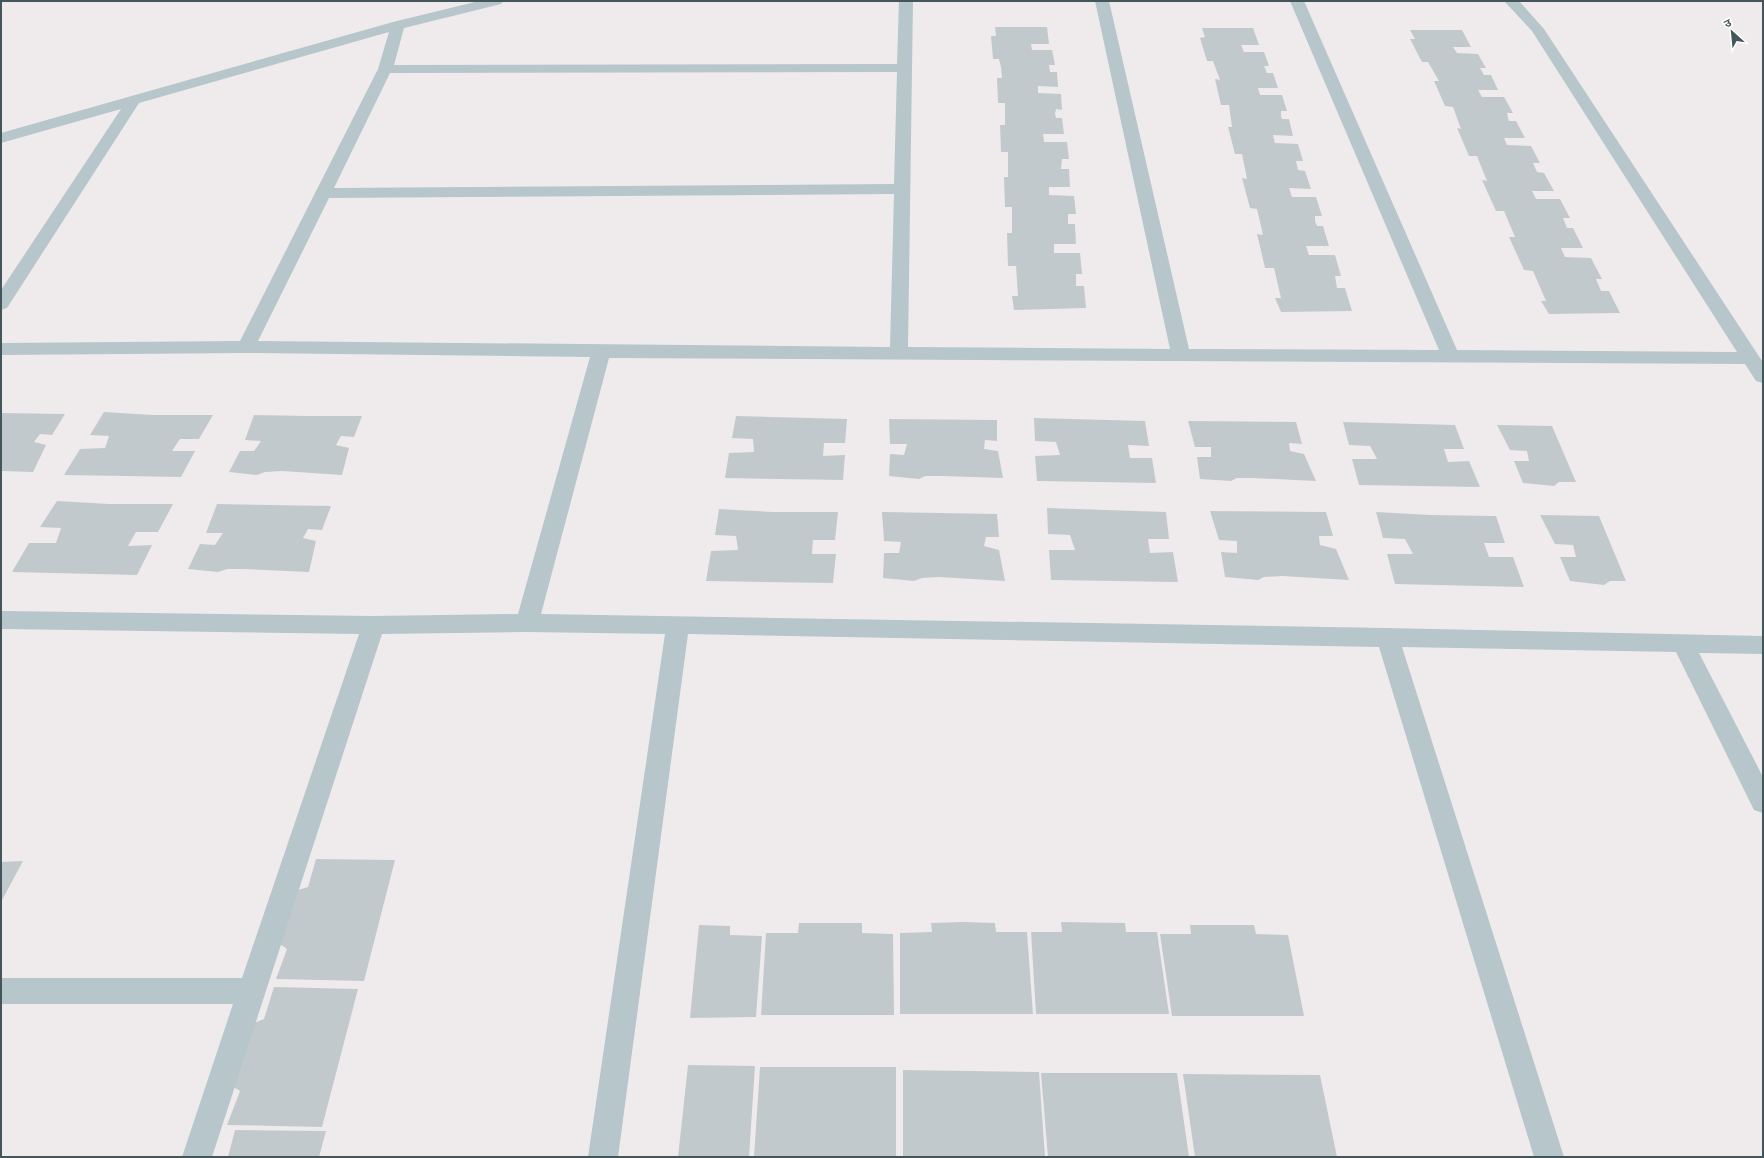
<svg xmlns="http://www.w3.org/2000/svg" width="1764" height="1158" viewBox="0 0 1764 1158" font-family="Quicksand,'Noto Sans Devanagari',sans-serif">
  <rect width="100%" height="100%" fill="#efebec"/>
  <!-- building -->
  <path fill="#c2c9cc" d="M995 27H1047L1049 44H1031L1032 50H1052L1055 65H1049L1050 72H1057L1058 87 1038 86V93L1061 94 1062 110 1056 109 1055 114 1056 118H1062L1064 134H1043L1044 142H1067L1069 159H1062L1061 169H1069L1070 187H1049V195L1074 196 1076 214H1068V224H1075L1076 244H1054V253H1080L1082 274H1076V286H1084L1086 308 1014 310 1012 296H1018L1016 266H1008L1007 233H1012V207H1005L1004 177H1008V152H1001L1000 125H1005V103H998L997 78H1002L1001 67 999 59H993L991 36H996Z
    M1202 28H1253L1259 45H1241L1244 52H1264L1269 66H1264L1267 73H1273L1278 88H1258L1260 95H1282L1287 111H1281V116L1282 119H1289L1293 136 1273 135 1275 143 1298 144 1303 161H1296L1298 170 1305 171 1311 189 1289 188 1292 197H1316L1322 216H1315V221L1317 226H1323L1329 246H1306L1309 255H1335L1341 276H1335L1337 288H1345L1352 311 1281 312 1275 298H1281L1274 268H1265L1257 234 1263 235 1257 209 1250 208 1242 178 1247 179 1242 154H1235L1228 127H1232L1229 105H1221L1215 79 1220 80 1213 61H1207L1200 38 1205 37Z
    M1410 30H1462L1471 47H1453L1457 53 1478 54 1486 68H1480L1484 75H1491L1498 90H1478L1482 97H1504L1513 113H1507L1508 118 1509 121H1516L1525 138H1504L1507 145 1531 146 1540 163H1533L1537 172 1544 173 1554 191H1532L1536 199H1560L1570 218H1563L1567 228H1573L1583 248H1561L1565 257 1591 258 1602 279H1596L1601 291H1609L1620 313 1549 314 1541 301H1546L1533 271 1524 270 1509 237H1515L1504 211H1496L1482 180 1487 181 1477 156H1469L1457 128 1461 129 1453 107 1445 106 1434 81H1439L1428 62H1422L1410 39H1415Z
    M104 412 153 415H213L199 439H180L172 451H195L181 477 64 475 80 449 105 448 109 436 90 435Z
    M1 413 65 414 52 435 40 434 34 442 46 445 33 472 1 471Z
    M254 415 309 416H362L354 437 341 436 336 445 349 448 342 475 282 471 265 472 257 475 229 472 240 451H254L261 441 245 440Z
    M736 416 847 419 845 443H824L823 456 845 455 843 480 725 478 729 453 754 452 753 439 732 438Z
    M1034 418 1145 421 1149 446 1128 445 1130 458H1152L1156 483 1037 481 1035 456 1060 455 1056 442 1035 441Z
    M889 419 997 420V441L985 440 984 449 998 451 1003 478 942 476H925L919 479 889 476 890 454 904 455 907 444H890Z
    M1188 421 1296 422 1302 444 1289 443 1290 451 1304 454 1316 481 1253 478H1237L1231 481 1200 479 1197 457H1211V447H1195Z
    M1343 422 1455 425 1464 449H1444L1448 462 1469 461 1480 487 1359 485 1352 459H1377L1370 446 1349 445Z
    M1497 425 1552 426 1576 482H1559L1554 486 1523 483 1514 461H1529L1527 451 1510 450Z
    M57 501 109 504H173L158 532H136L128 546 152 545 137 575 12 572 29 543H56L61 528 40 527Z
    M217 504 331 506 322 530 308 529 303 538 316 541 309 572 244 569H227L218 572 188 569 200 544 215 545 223 533H206Z
    M1047 508 1166 512 1169 539H1148L1150 553 1173 552 1178 582 1051 580 1049 550H1075L1070 535 1048 534Z
    M719 509 773 512H838L835 540H813L812 554H836L833 583 706 581 711 551 738 550 736 536 715 535Z
    M1210 511 1326 512 1333 536H1319L1320 545 1336 549 1349 580 1282 576 1264 577 1258 580 1225 577 1221 552 1237 553V541L1219 540Z
    M882 512 997 514 999 537H986L984 546 999 550 1005 581 939 577 922 578 914 581 883 578 884 553H899L901 542 884 541Z
    M1376 512 1431 515 1496 516 1505 543H1484L1489 557H1513L1524 587 1395 584 1387 554H1413L1405 539 1383 538Z
    M1540 515 1599 516 1626 581H1610L1604 585 1570 581 1560 557H1576L1573 545 1555 544Z
    M316 859 395 860 364 981 276 979 287 949 280 944 298 890 308 887Z
    M23 861 1 902V862Z
    M963 922 995 923 996 932H1027L1033 1014H900V933L932 932 931 923Z
    M1061 922 1125 923 1126 932H1157L1169 1014H1036L1031 932H1062Z
    M799 923H862V933L893 934 894 1015H761L766 933H798Z
    M699 925 730 926V935L762 936 756 1017 690 1018Z
    M1190 925H1254L1256 934 1288 935 1304 1016H1172L1160 934H1191Z
    M274 987 358 989 322 1127 227 1125 240 1091 232 1086 254 1023 264 1019Z
    M688 1065 755 1066 749 1157H678Z
    M760 1067H896V1157H754Z
    M903 1070 1039 1072 1045 1157H903Z
    M1041 1073H1177L1189 1157H1048Z
    M1183 1074 1320 1075 1337 1157H1195Z
    M235 1130 326 1131 319 1157H228Z"/>
  <g fill="none" stroke-linecap="round" stroke-linejoin="round">
    <!-- minor -->
    <path fill="#b6c6ca" fill-rule="evenodd" d="M479 1H503L501 4 404 28 394 65 897 64 899 1H913L908 347 1170 349 1095 1H1109L1189 349 1439 350 1290 1H1304L1457 350 1737 352 1532 31 1504 1H1519L1544 29 1760 358 1763 362V383L1756 381 1745 364 609 358 541 614 1387 628 1763 636V654L1699 653 1763 777V813L1754 810 1676 652 1402 647 1564 1157H1534L1379 647 688 634 618 1157H588L665 634 527 632 382 634 212 1157H182L233 1004H1V978H242L359 634 1 629V611L373 616 518 614 590 357 246 353 1 355V343L240 341 378 69 389 32 139 103 7 308 1 310V290L121 109 1 143V133L393 22ZM897 72 894 184 334 188 390 73ZM894 194 890 347 258 341 329 198Z"/>
  </g>
  <!-- border -->
  <rect width="1764" height="1158" fill="none" stroke="#44565a" stroke-width="4"/>
  <!-- north arrow -->
  <g transform="translate(1732 32) rotate(333)" stroke="#ffffff" stroke-width="3" paint-order="stroke">
  <path d="M0-3L7 15L0 10L-7 15Z" fill="#44565a"/>
  <text y="-6" font-size="11" font-weight="bold" text-anchor="middle" fill="#44565a">उ</text>
  </g>
</svg>
